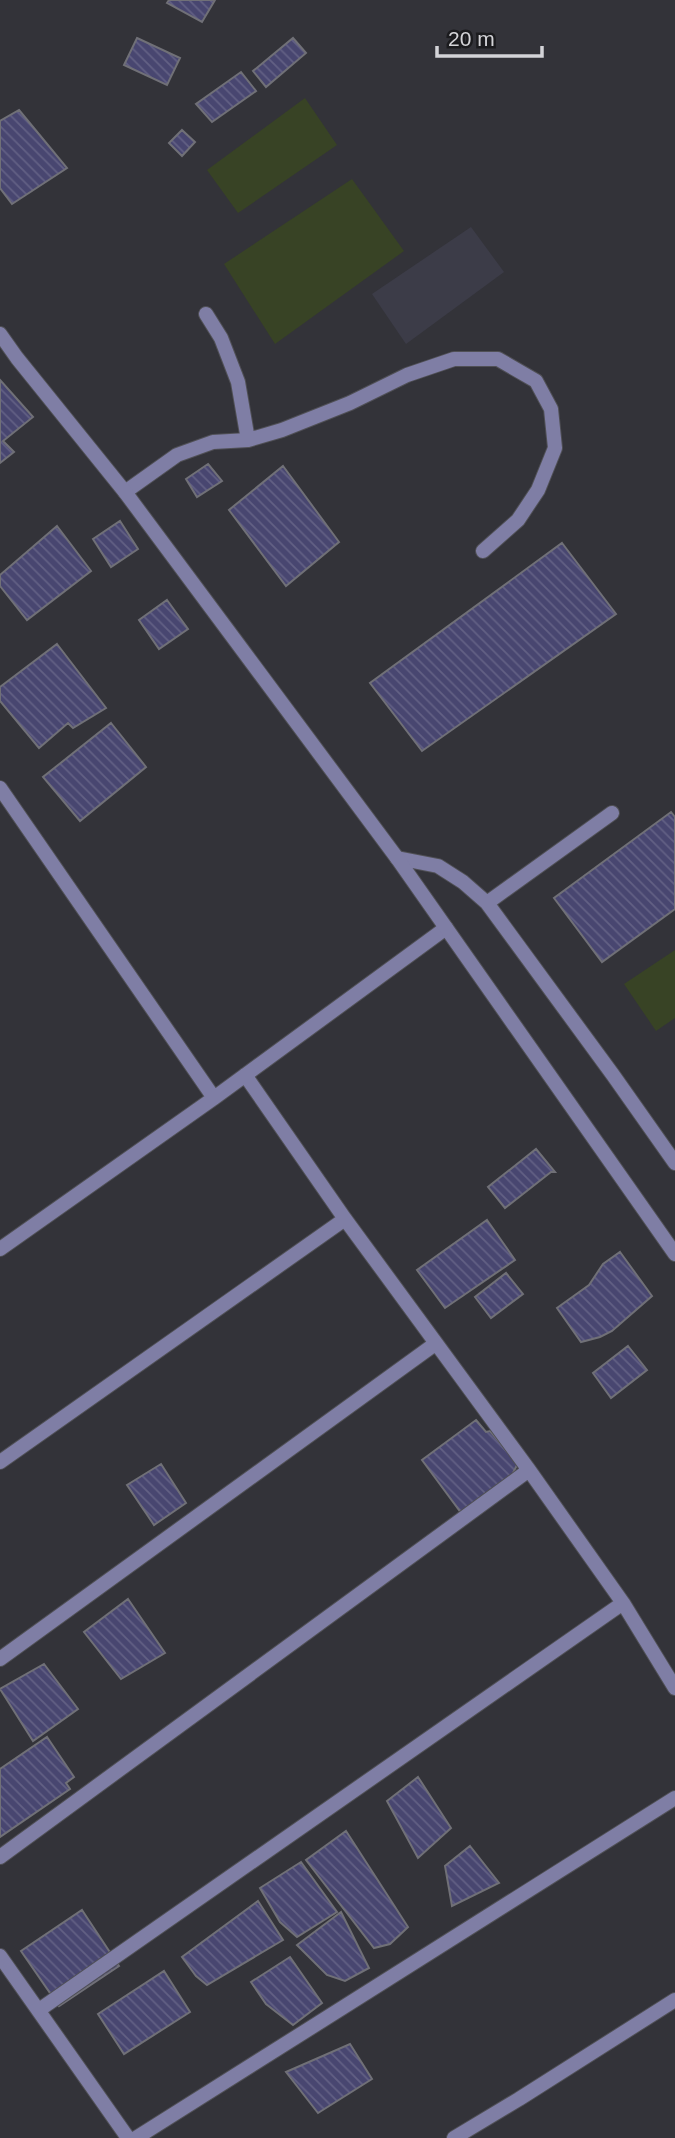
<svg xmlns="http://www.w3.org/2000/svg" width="675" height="2138" viewBox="0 0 675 2138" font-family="Helvetica,sans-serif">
  <defs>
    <pattern id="building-back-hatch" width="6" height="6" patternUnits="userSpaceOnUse" patternTransform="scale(1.75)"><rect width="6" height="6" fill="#484670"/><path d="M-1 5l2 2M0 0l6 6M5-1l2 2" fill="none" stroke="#626084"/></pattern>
  </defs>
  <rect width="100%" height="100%" fill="#333339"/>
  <!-- built -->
  <path fill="#3c3c48" d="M471 227 504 272 406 344 372 294Z"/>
  <!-- park -->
  <path fill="#384325" d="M305 98 337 145 238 213 207 170Z
    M352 179 404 251 275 344 224 264Z
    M675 950V1018L656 1031 624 984Z"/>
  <!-- building -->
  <path fill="url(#building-back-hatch)" stroke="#707077" stroke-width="2" d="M169 0H215L202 22 167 3Z
    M137 38 180 58 167 85 124 65Z
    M293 38 306 53 266 87 253 71Z
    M241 72 256 91 212 122 196 104Z
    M19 110 67 168 12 204 0 188V121Z
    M182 130 195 142 182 156 169 143Z
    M0 380 33 417 3 441 14 452 0 463Z
    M208 464 222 481 197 497 186 479Z
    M283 466 339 542 286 586 229 510Z
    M120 521 138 549 111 567 93 539Z
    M57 526 91 571 27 620 0 586V575Z
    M562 543 616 614 422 751 370 683Z
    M167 600 188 629 159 649 139 620Z
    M57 644 106 708 73 728 68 723 39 748 0 701V687Z
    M111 723 146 767 80 821 43 777Z
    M671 812 675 817V909L602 962 554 898Z
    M536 1149 555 1172H551L505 1208 488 1187Z
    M487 1220 515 1260 445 1308 417 1270Z
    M620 1252 652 1296 612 1331 600 1337 581 1342 557 1308 589 1285 603 1264Z
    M506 1273 523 1294 491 1318 475 1297Z
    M628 1346 647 1370 611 1398 593 1373Z
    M476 1420 486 1432 490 1431 518 1463 510 1479 462 1514 422 1460Z
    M161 1464 186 1503 154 1525 127 1485Z
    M128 1599 165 1653 121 1679 84 1632Z
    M44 1664 78 1709 33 1741 0 1689Z
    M47 1737 74 1777 66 1783 70 1789 0 1837V1769Z
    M418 1777 451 1828 418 1858 387 1801Z
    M346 1831 408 1927 390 1944 374 1948 306 1860Z
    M470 1846 499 1883 452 1906 445 1866Z
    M301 1862 337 1912 297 1937 280 1922 260 1888Z
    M258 1901 283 1940 207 1985 196 1976 182 1957Z
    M82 1910 119 1966 59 2006 21 1951Z
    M341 1912 369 1968 345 1981 327 1975 297 1945Z
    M290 1957 322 2003 293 2025 266 2004 251 1982Z
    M164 1971 190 2012 124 2054 98 2014Z
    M350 2044 372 2079 318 2113 286 2072Z"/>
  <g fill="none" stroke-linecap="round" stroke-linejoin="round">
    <defs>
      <path id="service" d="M206 314 221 338 238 382 248 440
        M125 492 177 455 213 442 248 440 282 430 350 403 407 375 454 359H498L536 381 551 409 555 448 538 490 518 520 483 551
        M397 858 438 866 463 882 487 903 613 1075 675 1163
        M487 903 612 813"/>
      <path id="minor" d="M0 788 214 1098
        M245 1075 345 1219 529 1470 623 1603 675 1688
        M0 1249 214 1098 446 928
        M0 1462 345 1219
        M0 1659 435 1344
        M0 1857 529 1470
        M0 1956 128 2138
        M39 2010 623 1603
        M136 2138 675 1798
        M454 2138 519 2099 675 2000"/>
      <path id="tertiary" d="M0 334 17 358 125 492 397 858 675 1254"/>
    </defs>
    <!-- service casing -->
    <use href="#service" stroke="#505056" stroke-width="16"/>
    <!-- minor casing -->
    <use href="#minor" stroke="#505056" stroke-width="16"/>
    <!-- tertiary casing -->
    <use href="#tertiary" stroke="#505056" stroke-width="16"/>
    <!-- service -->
    <use href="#service" stroke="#7f7ea5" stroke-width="14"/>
    <!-- minor -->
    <use href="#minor" stroke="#7f7ea5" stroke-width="14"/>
    <!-- tertiary -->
    <use href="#tertiary" stroke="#7f7ea5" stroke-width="14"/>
  </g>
  <!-- scale -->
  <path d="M437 46v10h105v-10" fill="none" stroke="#d4d4d8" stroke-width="3.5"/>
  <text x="448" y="46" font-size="21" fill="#d4d4d8" stroke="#1b1b1e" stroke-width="5" paint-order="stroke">20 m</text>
</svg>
